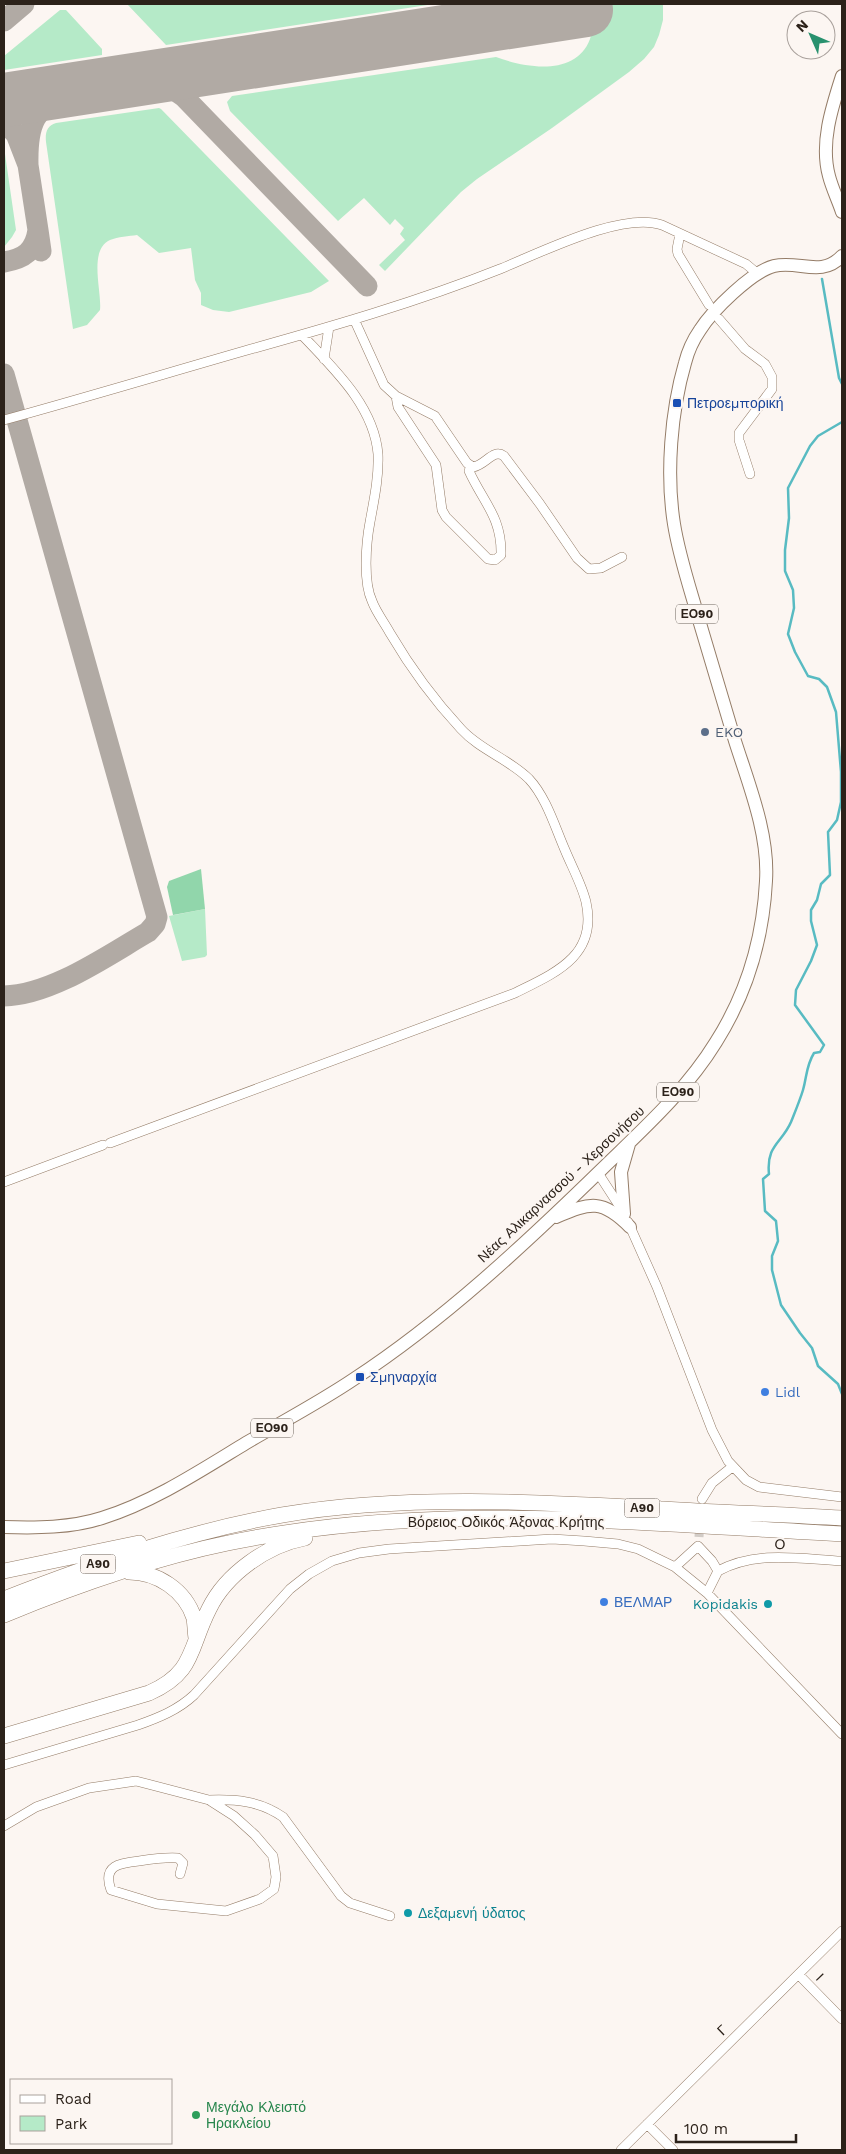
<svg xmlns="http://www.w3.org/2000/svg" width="846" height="2154" viewBox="0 0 846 2154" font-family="'Work Sans',sans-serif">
  <rect width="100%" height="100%" fill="#fcf6f2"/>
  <!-- green -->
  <path fill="#b5eac8" d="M127 4H434L166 45Z
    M590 4H663V20L659 35 654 47 644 59 629 72 552 128 477 179 461 192 385 271 379 265 405 240 400 234 404 228 395 219 390 225 364 198 338 221 230 111 227 102 232 96 496 57C525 68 576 77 590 39 594 28 591 15 590 4Z
    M60 10H66L102 49V55L4 70V56Z
    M159 108 161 109 329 281 311 292 229 312 213 310 201 305V293L195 280 191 248 159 253 137 235C129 236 118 237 110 240 88 250 102 291 100 310L87 325 73 329 46 142C45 132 47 126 56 123Z
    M4 147 16 230 12 237 4 247Z
    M205 909 207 955 205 957 182 961 169 916Z"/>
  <!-- forest -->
  <path fill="#91d6ab" d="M201 869 205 909 173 915 167 887 169 881Z"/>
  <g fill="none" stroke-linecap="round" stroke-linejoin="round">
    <!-- stream -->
    <path stroke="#58bbc2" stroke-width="2.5" d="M822 279 839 378 842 384
      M842 422 818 436 810 446 788 488 789 518 785 550V571L793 590 794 608 788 634 795 652 808 676 819 679 827 687 836 712 841 772V802L837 820 828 832 830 875 821 884 817 900 811 910V921L817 945 811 961 796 990 795 1005 824 1045 820 1052 814 1053C806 1066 807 1076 803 1090 800 1100 795 1112 791 1122 782 1143 766 1145 769 1174L763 1179 765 1211 776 1221 778 1241 772 1256V1270L781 1305 800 1333 812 1348 818 1366 838 1384 842 1394"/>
    <!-- taxiway -->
    <path stroke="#b1aaa4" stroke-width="21" d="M4 21 24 4
      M508 22 520 15 532 4
      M136 79 161 81 184 97 367 286
      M4 122 16 134 28 165C27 123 34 108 72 89
      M28 165 38 230
      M4 262C24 259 35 251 38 230L41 251
      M4 374 157 917 155 924 148 932C108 955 52 995 4 996"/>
    <!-- runway -->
    <path stroke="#b1aaa4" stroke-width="54" d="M4 100 586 10"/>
    <!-- street-tunnel -->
    <path stroke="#d2ccc7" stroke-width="9" stroke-dasharray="9 4.5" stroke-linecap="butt" d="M699 1537 700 1522"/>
    <defs>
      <path id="street" d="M680 234 677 249 678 254 709 305
        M354 319 384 385 396 396 435 416 467 463 473 467C486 465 493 448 504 456L540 504 577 558 589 569 601 568 622 557
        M719 319 745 349 765 364 772 377V389L739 433V440L750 474
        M324 359 329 327
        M396 396 398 407 436 465 442 510 446 517 488 559 495 560 501 555C502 517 483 502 469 471L471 466
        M4 420C84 398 164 374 244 351 330 327 417 302 500 269 540 253 622 211 662 225L746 264 758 274
        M110 1143 515 993C555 973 598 956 586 902 582 885 572 867 565 850 555 827 546 797 529 779 509 759 480 750 461 729 434 700 410 667 390 633 384 622 376 612 372 601 363 582 366 543 370 522 374 500 379 477 378 454 374 406 334 369 302 335
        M598 1173 622 1210
        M4 1182 103 1145
        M628 1222 657 1287 712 1430 728 1461 746 1480 759 1487 842 1497
        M702 1499 712 1483 732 1467
        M675 1567 698 1546 712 1561 718 1571
        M718 1571C757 1550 800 1559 842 1561
        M707 1593 718 1571
        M4 1765 138 1725C158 1718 178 1710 194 1695L290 1589 309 1574 332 1561 359 1553 389 1549 552 1539 584 1541 618 1544 638 1549 675 1567 707 1593 842 1734
        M209 1800C236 1799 260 1801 283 1817L341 1896 350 1903 390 1916
        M4 1826 36 1807 89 1788 136 1781 209 1800 234 1816 255 1835 273 1856 276 1877 274 1889 260 1899 226 1911 157 1904 111 1890C102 1865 120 1863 139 1861 152 1859 165 1857 178 1858L183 1863 180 1874
        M799 1975 842 2019
        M647 2124 673 2150
        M621 2150 842 1931"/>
      <path id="primary" d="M842 76C832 107 820 143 829 176 832 188 838 200 842 212
        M624 1214 621 1172 629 1144
        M556 1217C591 1202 602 1199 630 1227
        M4 1527C36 1528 71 1528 102 1518 153 1502 200 1471 246 1443 282 1422 320 1402 354 1379 444 1320 525 1244 602 1169 642 1130 686 1091 716 1042 747 993 763 939 766 881 769 834 749 785 735 741 723 700 711 660 699 620 690 588 679 556 674 524 666 474 671 411 685 363 688 351 693 340 700 330 712 311 751 272 774 266 799 260 821 278 842 256"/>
      <path id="highway" d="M4 1571 139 1543
        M129 1572C157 1572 185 1590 194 1618 195 1624 195 1631 196 1638
        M4 1599C94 1564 186 1532 282 1515 404 1494 540 1502 663 1509 722 1513 782 1514 842 1518
        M4 1615C77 1585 150 1559 228 1543 430 1501 638 1523 842 1534
        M4 1736 149 1693C195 1673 189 1648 209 1609 226 1574 267 1545 305 1538"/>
    </defs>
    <!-- street casing -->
    <use href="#street" stroke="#947c67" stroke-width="10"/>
    <!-- primary casing -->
    <use href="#primary" stroke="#947c67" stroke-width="14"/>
    <!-- highway casing -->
    <use href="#highway" stroke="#947c67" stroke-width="16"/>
    <!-- street -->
    <use href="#street" stroke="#fff" stroke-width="9"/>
    <!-- primary -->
    <use href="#primary" stroke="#fff" stroke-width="12"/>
    <!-- highway -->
    <use href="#highway" stroke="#fff" stroke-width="15"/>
  </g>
  <!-- markers -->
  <g fill="#1a4fb4" stroke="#fcf6f2" stroke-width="2">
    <rect x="672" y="398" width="10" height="10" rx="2.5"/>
    <rect x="355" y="1372" width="10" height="10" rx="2.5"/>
  </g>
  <circle fill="#5c6f8a" stroke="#fcf6f2" stroke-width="2" cx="705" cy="732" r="5"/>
  <g fill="#3f7fe0" stroke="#fcf6f2" stroke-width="2">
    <circle cx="765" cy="1392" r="5"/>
    <circle cx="604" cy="1602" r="5"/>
  </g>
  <g fill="#0f9aa8" stroke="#fcf6f2" stroke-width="2">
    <circle cx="768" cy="1604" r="5"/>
    <circle cx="408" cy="1913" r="5"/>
  </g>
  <circle fill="#2e9e5b" stroke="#fcf6f2" stroke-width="2" cx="196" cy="2115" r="5"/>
  <g text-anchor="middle" stroke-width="4" stroke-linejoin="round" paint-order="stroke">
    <!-- shield labels -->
    <g fill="#fcf6f2" stroke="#6a625b" stroke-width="1">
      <rect x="676" y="604.5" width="42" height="19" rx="4"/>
      <rect x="657" y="1082.5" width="42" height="19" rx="4"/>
      <rect x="251" y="1418.5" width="42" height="19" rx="4"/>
      <rect x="624.5" y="1498.5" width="35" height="19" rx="4"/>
      <rect x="80.5" y="1554.5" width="35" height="19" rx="4"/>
    </g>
    <g font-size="12" font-weight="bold" fill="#2c221a">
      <text x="697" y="618">ΕΟ90</text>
      <text x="678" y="1096">ΕΟ90</text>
      <text x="272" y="1432">ΕΟ90</text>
      <text x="642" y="1512">Α90</text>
      <text x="98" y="1568">Α90</text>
    </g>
    <!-- transit labels -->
    <g font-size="14" fill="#164399" stroke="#fcf6f2" text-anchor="start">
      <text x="687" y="408">Πετροεμπορική</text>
      <text x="370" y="1382">Σμηναρχία</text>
    </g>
    <!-- service labels -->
    <g font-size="14" fill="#4e5e75" stroke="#fcf6f2" text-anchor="start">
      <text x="715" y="737">EKO</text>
    </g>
    <!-- street labels -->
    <g font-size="14" fill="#2c221a" stroke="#fcf6f2">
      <text transform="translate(561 1184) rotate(-43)" y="5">Νέας Αλικαρνασσού - Χερσονήσου</text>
      <text x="506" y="1527">Βόρειος Οδικός Άξονας Κρήτης</text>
      <text transform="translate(780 1544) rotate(3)" y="5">Ο</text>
      <text transform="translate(820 1977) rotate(46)" y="5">Ι</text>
      <text transform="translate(722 2030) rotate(-44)" y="5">Γ</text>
    </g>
    <!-- shop labels -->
    <g font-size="14" fill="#366cbe" stroke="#fcf6f2" text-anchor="start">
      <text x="775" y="1397">Lidl</text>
      <text x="614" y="1607">ΒΕΛΜΑΡ</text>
    </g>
    <!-- culture labels -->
    <g font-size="14" fill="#0d838f" stroke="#fcf6f2" text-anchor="end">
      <text x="758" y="1609">Kopidakis</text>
      <text x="418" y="1918" text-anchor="start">Δεξαμενή ύδατος</text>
    </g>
    <!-- leisure labels -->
    <g font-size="14" fill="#27864d" stroke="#fcf6f2" text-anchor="start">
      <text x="206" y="2112">Μεγάλο Κλειστό<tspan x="206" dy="16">Ηρακλείου</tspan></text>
    </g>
  </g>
  <!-- border -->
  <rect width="846" height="2154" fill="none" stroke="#2c221a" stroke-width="10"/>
  <!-- legend -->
  <rect x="10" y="2079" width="162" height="65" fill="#fcf6f2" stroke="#a9a19c"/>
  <rect x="20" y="2095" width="25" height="8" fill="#ffffff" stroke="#a9a19c"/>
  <text x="55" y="2104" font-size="15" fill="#2c221a">Road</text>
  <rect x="20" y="2116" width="25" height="15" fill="#b5eac8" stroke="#a9a19c"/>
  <text x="55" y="2129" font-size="15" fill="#2c221a">Park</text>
  <!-- north arrow -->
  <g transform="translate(811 35) rotate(315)"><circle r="24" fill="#fcf6f2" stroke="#a9a19c"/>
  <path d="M0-4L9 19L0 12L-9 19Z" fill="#28916e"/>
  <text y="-8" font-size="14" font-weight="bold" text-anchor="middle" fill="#2c221a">N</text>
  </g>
  <!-- scale -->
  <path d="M676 2134v8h120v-8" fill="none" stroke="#2c221a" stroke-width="2.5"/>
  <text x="684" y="2134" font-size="15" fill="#2c221a" stroke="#fcf6f2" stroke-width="4" paint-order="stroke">100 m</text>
</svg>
